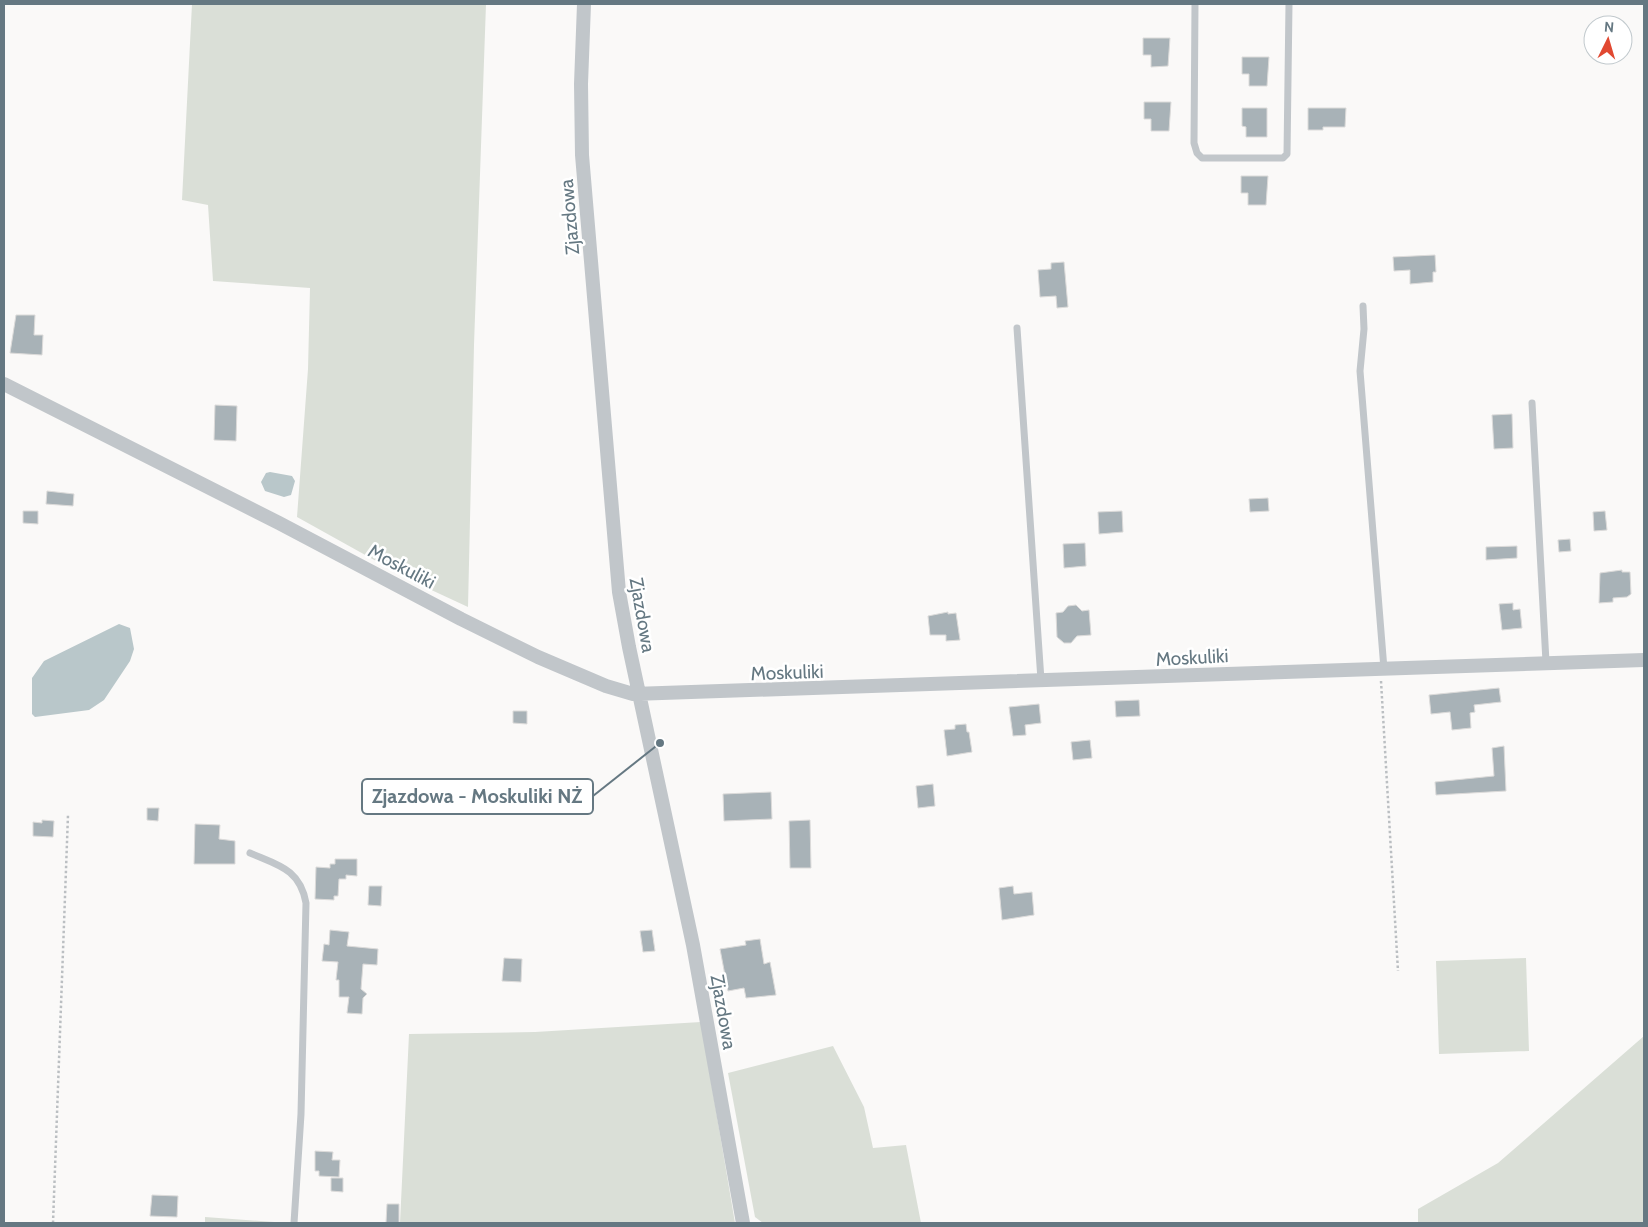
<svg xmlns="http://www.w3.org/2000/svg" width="1648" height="1227" viewBox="0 0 1648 1227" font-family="Cabin,sans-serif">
  <rect width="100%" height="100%" fill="#faf9f8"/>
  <!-- green -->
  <path fill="#dadfd7" d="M192 4H486L474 345 468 607 412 581 297 517 308 369 310 288 213 281 208 205 182 200Z
    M1526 958 1529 1051 1439 1054 1436 961Z
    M701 1022 735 1223H400L409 1034 535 1032Z
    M1644 1036V1223H1418V1209L1498 1163Z
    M833 1046 864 1107 873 1148 906 1145 921 1223H763L755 1217 728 1073Z
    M205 1217 288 1223H205Z"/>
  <!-- water -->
  <path fill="#b9c7ca" d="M270 472 292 476 295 481 291 495 284 497 265 491 261 482 266 473Z
    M119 624 130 628 134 649 130 661 104 700 89 710 35 717 32 714V678L44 661Z"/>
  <!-- building -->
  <path fill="#a8b2b7" stroke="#dcdbda" d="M1143 38H1170L1168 66 1151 67V55H1143Z
    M1242 57H1269L1267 86H1249V74H1242Z
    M1144 102H1171L1169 131H1151V119H1144Z
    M1242 108H1267V137H1246V127L1242 126Z
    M1308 108H1346L1345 127H1323V130H1308Z
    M1241 176H1268L1266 205H1248V193H1241Z
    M1435 255 1436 272H1433V282L1410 284V270L1394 271 1393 257Z
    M1064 262 1068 307 1057 308 1056 296 1040 297 1038 270 1051 269V263Z
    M16 315H35L34 335H43L42 355 10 353Z
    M215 405 237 406 236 441 214 440Z
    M1512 414 1513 448 1494 449 1492 415Z
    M47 491 74 494 73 506 46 504Z
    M1268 498 1269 511 1250 512 1249 499Z
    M23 511H38V524L23 523Z
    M1122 511 1123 532 1099 534 1098 512Z
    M1605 511 1607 530 1594 531 1593 512Z
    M1570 539 1571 551 1559 552 1558 540Z
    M1085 543 1086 566 1064 568 1063 544Z
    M1517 546V558L1486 560V547Z
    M1622 570V572H1630L1631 594 1627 597 1613 598V602L1599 603 1600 573Z
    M1513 603V610L1520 609 1522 628 1502 630 1499 604Z
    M1076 605 1082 611 1089 610 1091 635 1077 636 1071 643H1064L1057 637 1056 613 1063 612 1068 606Z
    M948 612V614L956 613 960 640 946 641V635H930L928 616Z
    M1499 688 1501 702 1474 705 1475 712 1470 713 1471 728 1452 730 1450 712 1431 714 1429 695Z
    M1139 700 1140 716 1116 717 1115 701Z
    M1039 704 1041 723 1025 725 1026 735 1013 736 1009 707Z
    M513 711H527V724L513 723Z
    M966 724 967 732H969L972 752 947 756 944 730 955 729V725Z
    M1090 740 1092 758 1073 760 1071 742Z
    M1504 746 1506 791 1436 795 1435 782 1494 776 1492 748Z
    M933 784 935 806 918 808 916 786Z
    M771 792 772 819 724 821 723 794Z
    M147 808H159L158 821 147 820Z
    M42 820 54 821 53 837 33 836V822L42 823Z
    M810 820 811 868H790L789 821Z
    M195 824 220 825 219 839 235 841V864H194Z
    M335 859H357V876L346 875V879H339L338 896H334V900L315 899 316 867 330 868V864H335Z
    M369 886H382L381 906 368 905Z
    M1013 886 1014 894 1032 892 1034 915 1002 920 999 888Z
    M330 930 349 932 347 946 378 949 377 965 363 964 361 989 367 994 363 998 362 1014 347 1013 349 997H339V980H336L338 962 322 961 324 944 329 945Z
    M652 930 655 951 643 952 640 931Z
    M760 939 764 964 770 962 776 995 746 998 744 988 728 991 720 949 746 945 745 941Z
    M504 958 522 959 521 982 502 981Z
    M315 1151 333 1152 332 1160H340L339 1177 319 1176V1171H315Z
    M331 1178H343V1192L331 1191Z
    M152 1195 178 1196 177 1217 150 1216Z
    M387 1204H399V1223H386Z"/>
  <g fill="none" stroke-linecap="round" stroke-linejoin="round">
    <!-- path -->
    <path stroke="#bbbfc2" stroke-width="2.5" stroke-dasharray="2.5 2.5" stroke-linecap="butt" d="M1381 681 1398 971
      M53 1223 68 815"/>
    <!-- lane -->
    <path stroke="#c1c6ca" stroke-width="7" d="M1195 4 1194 143 1197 153 1202 158H1283L1287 154 1289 4
      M1363 306 1364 329 1360 371 1384 669
      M1017 328 1041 680
      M1532 403 1546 662
      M250 853C278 865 300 869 306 903L301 1114 294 1223"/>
    <!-- street -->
    <path stroke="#c1c6ca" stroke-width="14" d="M584 4 581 84 582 155 619 592 629 647 693 945 743 1223
      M4 384 279 523 461 619 538 657 606 686 633 694 1644 660"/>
  </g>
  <g text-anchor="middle" stroke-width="5" stroke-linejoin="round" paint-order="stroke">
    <!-- street labels -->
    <g font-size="19" fill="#657882" stroke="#fff">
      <text transform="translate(569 217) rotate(-95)" y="7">Zjazdowa</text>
      <text transform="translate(402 566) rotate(28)" y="7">Moskuliki</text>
      <text transform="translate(643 615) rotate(80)" y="7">Zjazdowa</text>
      <text transform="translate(1192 657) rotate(-3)" y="7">Moskuliki</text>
      <text transform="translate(787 672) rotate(-2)" y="7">Moskuliki</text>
      <text transform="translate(724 1012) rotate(80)" y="7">Zjazdowa</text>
    </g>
  </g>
  <!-- callouts -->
  <path fill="none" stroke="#657882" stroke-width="2" d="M660 743L593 796"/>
  <circle fill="#657882" stroke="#fff" stroke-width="2" cx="660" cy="743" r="5"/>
  <rect fill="#fff" stroke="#657882" stroke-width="2" x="362" y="779" width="231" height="35" rx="5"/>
  <g font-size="20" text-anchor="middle" font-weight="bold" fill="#657882">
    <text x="477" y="803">Zjazdowa - Moskuliki NŻ</text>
  </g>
  <!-- border -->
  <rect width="1648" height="1227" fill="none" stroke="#657882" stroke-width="10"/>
  <!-- north arrow -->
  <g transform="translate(1608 40) rotate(5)"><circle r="24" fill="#ffffff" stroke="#c1c9cd"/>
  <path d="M0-4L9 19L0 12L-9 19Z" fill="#e14831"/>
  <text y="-8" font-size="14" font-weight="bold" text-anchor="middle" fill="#657882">N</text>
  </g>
</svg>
